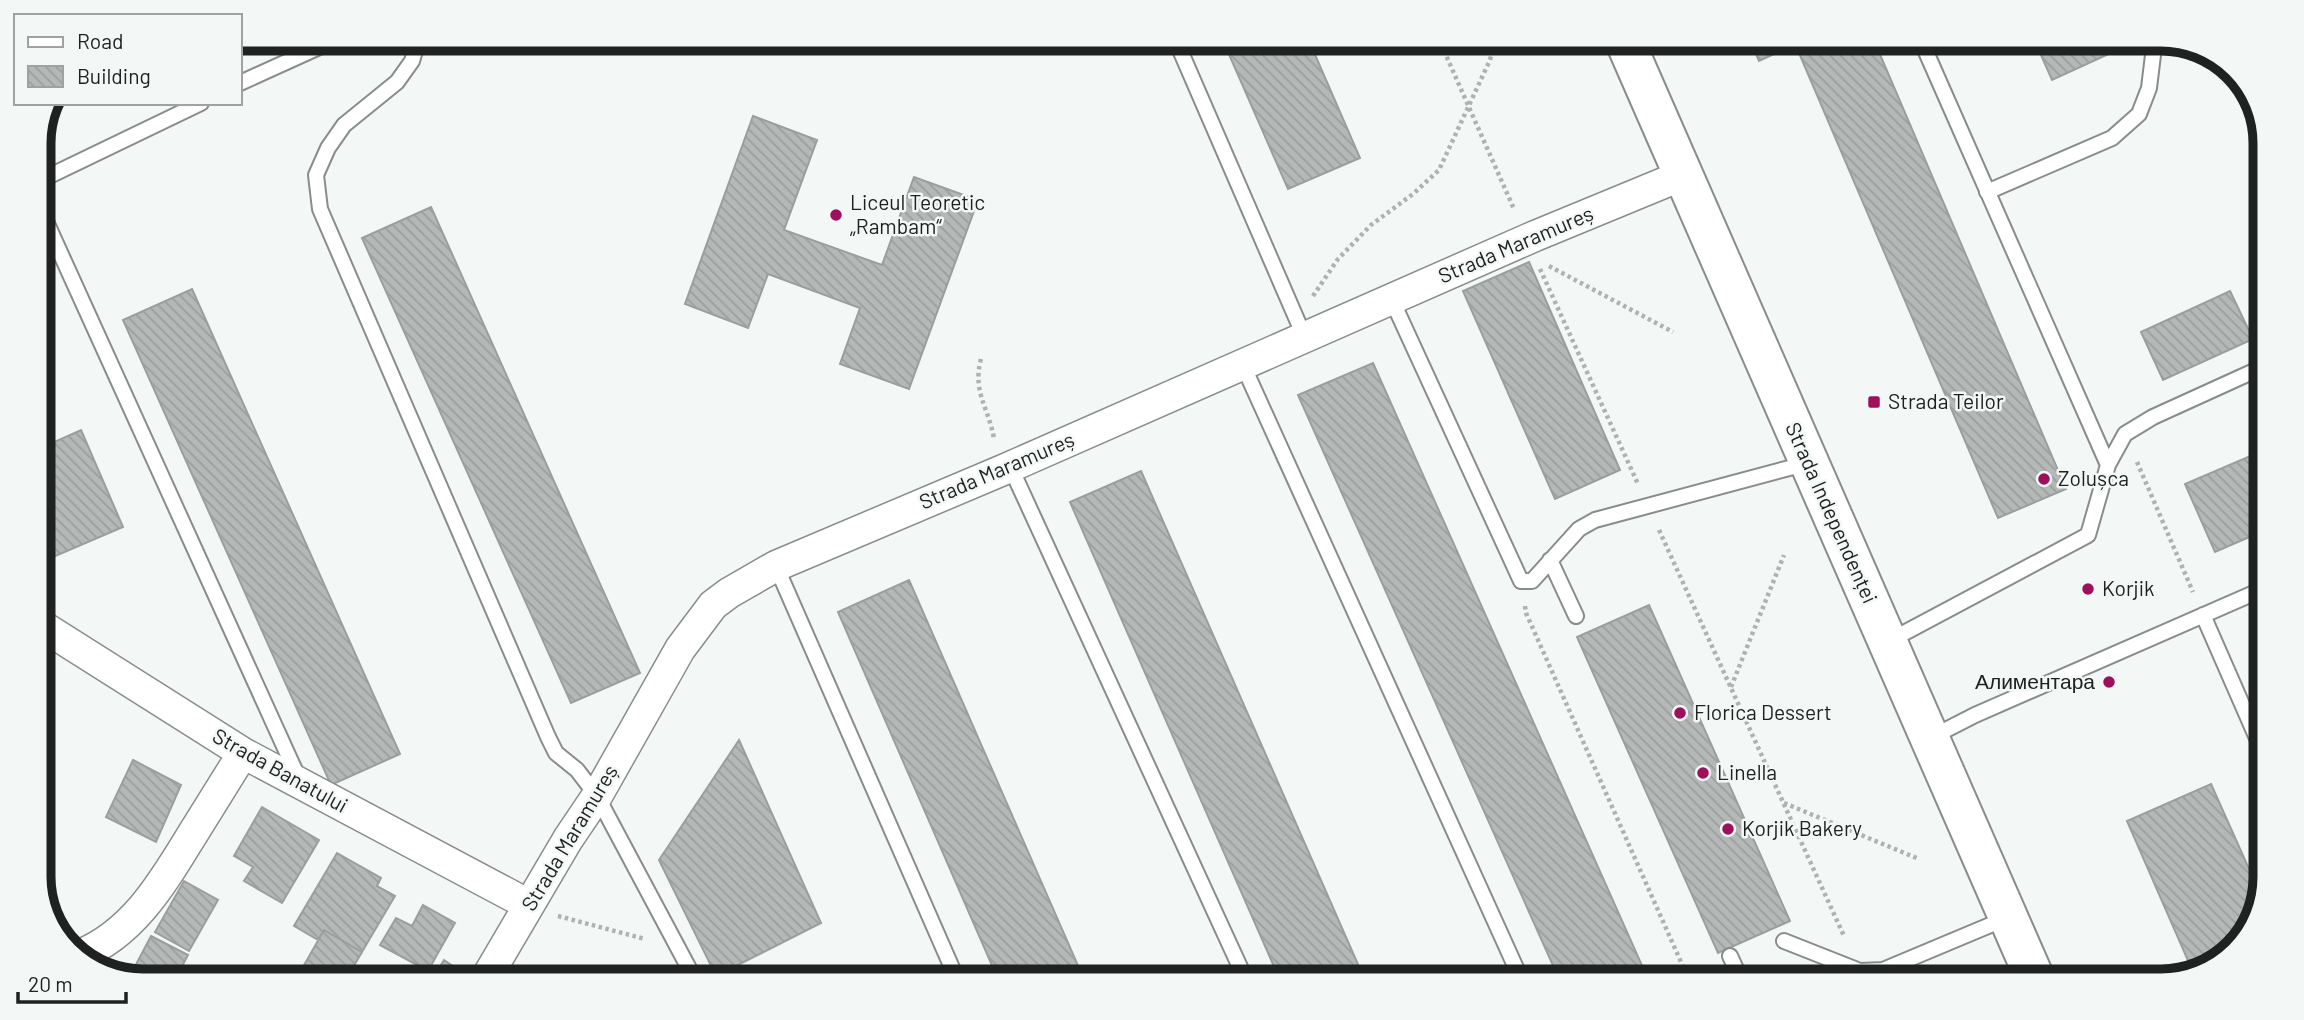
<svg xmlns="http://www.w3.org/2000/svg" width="2304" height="1020" viewBox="0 0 2304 1020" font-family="Barlow,sans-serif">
  <defs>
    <pattern id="building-back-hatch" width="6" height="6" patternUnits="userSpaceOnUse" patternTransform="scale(1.75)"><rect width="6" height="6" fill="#b4b9b8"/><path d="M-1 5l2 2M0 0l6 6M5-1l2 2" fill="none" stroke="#9a9f9e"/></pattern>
  </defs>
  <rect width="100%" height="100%" fill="#f3f8f6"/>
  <!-- building -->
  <path fill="url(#building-back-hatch)" stroke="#9a9f9d" stroke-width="2" d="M1224 43H1310L1360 158 1288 189Z
    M1752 45H1794L1759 61Z
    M1820 45H1876L2066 489 1998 518 1799 53Z
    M2037 46H2126L2052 80Z
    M753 116 817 140 784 230 882 265 914 177 978 200 909 389 840 364 860 308 768 274 748 328 685 304Z
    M431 207 640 673 571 703 362 238Z
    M1529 262 1620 470 1555 499 1463 291Z
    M192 289 400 754 331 785 123 320Z
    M2230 291 2253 339 2163 380 2141 332Z
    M1373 363 1648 979H1559L1298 395Z
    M81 430 123 527 39 563V449Z
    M2262 451 2261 532 2215 552 2185 484Z
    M1141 471 1364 978H1279L1070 502Z
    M909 580 1083 977H997L838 612Z
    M1649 605 1790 921 1718 953 1577 637Z
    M739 740 821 923 716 976 659 860Z
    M133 760 181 785 156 842 106 817Z
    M2211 784 2258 889 2257 918 2220 964 2193 972 2127 821Z
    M262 807 319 840 282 903 244 881 253 867 234 856Z
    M337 853 381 878 377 886 395 896 362 952 324 930 318 940 294 926Z
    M184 881 218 900 189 951 155 932Z
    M423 905 455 923 428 971 380 945 396 918 412 926Z
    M324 930 362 952 349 974H299Z
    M151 936 188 955 178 974H140L133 970Z
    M444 960 466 975H435Z"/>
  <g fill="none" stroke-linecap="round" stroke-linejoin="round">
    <defs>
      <path id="lane" d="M418 40 412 61 397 82 344 125 328 148 316 175 320 209 548 737 556 753 577 770 597 796 693 976
        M1177 43 1304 336
        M1923 45 2108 465
        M240 83 337 39
        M39 181 201 103
        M1987 192 2112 138 2139 114 2149 88 2153 55 2151 46
        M39 206 298 777
        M1391 298 1521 581H1532L1579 529 1595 520 1808 463
        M1242 363 1521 979
        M1010 466 1245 978
        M1550 560 1576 616
        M776 566 956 977
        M2203 615 2259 743
        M1889 641 2088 535 2108 465 2125 434 2153 417 2263 367
        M1932 737 1975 715 2261 590
        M1784 941 1860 971
        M1730 956 1741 980
        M1839 980 1860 971 1883 970 2007 918"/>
      <path id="street" d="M39 624 243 753 529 905
        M80 955C134 933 163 882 192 835 209 808 226 780 243 753
        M488 975 568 839 597 796 680 649 713 605 729 593 776 566 1003 470 1535 236 1683 175"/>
      <path id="secondary" d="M1626 44 2036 981"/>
    </defs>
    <!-- lane casing -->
    <use href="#lane" stroke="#888d8c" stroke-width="18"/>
    <!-- street casing -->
    <use href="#street" stroke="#888d8c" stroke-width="33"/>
    <!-- secondary casing -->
    <use href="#secondary" stroke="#888d8c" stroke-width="42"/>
    <!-- path -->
    <path stroke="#aeb2b1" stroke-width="4.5" stroke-dasharray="3.5 3.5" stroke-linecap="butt" d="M1441 44 1514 209
      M1549 266 1673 332
      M1540 269 1638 484
      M1313 296 1338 259 1371 225 1413 194 1439 170 1490 60 1494 44
      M981 359C972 392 989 408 994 439
      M2137 462 2193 592
      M1659 530 1844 936
      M1525 606 1526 613 1689 980
      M1731 687 1784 555
      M1784 803 1919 859
      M558 916 645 939"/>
    <!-- lane -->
    <use href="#lane" stroke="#fff" stroke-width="14"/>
    <!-- street -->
    <use href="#street" stroke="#fff" stroke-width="30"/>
    <!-- secondary -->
    <use href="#secondary" stroke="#fff" stroke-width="38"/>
  </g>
  <!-- markers -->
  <g fill="#9e105c" stroke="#f3f8f6" stroke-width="2.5">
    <circle cx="836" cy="215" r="7"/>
    <rect x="1867" y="395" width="14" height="14" rx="3.5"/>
    <circle cx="2044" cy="479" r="7"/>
    <circle cx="2088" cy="589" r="7"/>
    <circle cx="2109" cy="682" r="7"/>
    <circle cx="1680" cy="713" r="7"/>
    <circle cx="1703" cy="773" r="7"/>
    <circle cx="1728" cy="829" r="7"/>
  </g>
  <g text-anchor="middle" stroke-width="5" stroke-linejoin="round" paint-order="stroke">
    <!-- poi labels -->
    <g font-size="21" fill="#202222" stroke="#f3f8f6" text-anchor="start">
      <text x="850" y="210">Liceul Teoretic<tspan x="850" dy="24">„Rambam“</tspan></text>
      <text x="1888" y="409">Strada Teilor</text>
      <text x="2058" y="486">Zolușca</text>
      <text x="2102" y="596">Korjik</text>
      <text x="2095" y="689" text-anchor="end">Алиментара</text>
      <text x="1694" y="720">Florica Dessert</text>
      <text x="1717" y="780">Linella</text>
      <text x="1742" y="836">Korjik Bakery</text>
    </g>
    <!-- street labels -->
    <g font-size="21" fill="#202222" stroke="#f3f8f6">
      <text transform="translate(1516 245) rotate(-23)" y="7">Strada Maramureș</text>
      <text transform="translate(997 471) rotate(-23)" y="7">Strada Maramureș</text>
      <text transform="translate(1831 513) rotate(66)" y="7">Strada Independenței</text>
      <text transform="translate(280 771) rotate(29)" y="7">Strada Banatului</text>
      <text transform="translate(570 838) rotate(-59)" y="7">Strada Maramureș</text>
    </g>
  </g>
  <!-- crop -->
  <path d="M0 0H2304V1020H0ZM143 51H2161A92 92 0 0 1 2253 143V877A92 92 0 0 1 2161 969H143A92 92 0 0 1 51 877V143A92 92 0 0 1 143 51Z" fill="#f3f8f6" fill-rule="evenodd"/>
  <path fill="none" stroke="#202222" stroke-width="9" d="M143 51H2161A92 92 0 0 1 2253 143V877A92 92 0 0 1 2161 969H143A92 92 0 0 1 51 877V143A92 92 0 0 1 143 51Z"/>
  <!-- legend -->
  <rect x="14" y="14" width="228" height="91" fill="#f3f8f6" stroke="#9fa2a1" stroke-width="2"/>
  <rect x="28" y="37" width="35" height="10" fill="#ffffff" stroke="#9fa2a1" stroke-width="2"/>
  <text x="77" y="49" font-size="21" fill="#202222">Road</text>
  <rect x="28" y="66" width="35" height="21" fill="url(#building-back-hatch)" stroke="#9fa2a1" stroke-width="2"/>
  <text x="77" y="84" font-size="21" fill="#202222">Building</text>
  <!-- scale -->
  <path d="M18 992v10h108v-10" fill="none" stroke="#202222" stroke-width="3.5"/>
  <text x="28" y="992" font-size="21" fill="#202222" stroke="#f3f8f6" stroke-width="5" paint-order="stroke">20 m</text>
</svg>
